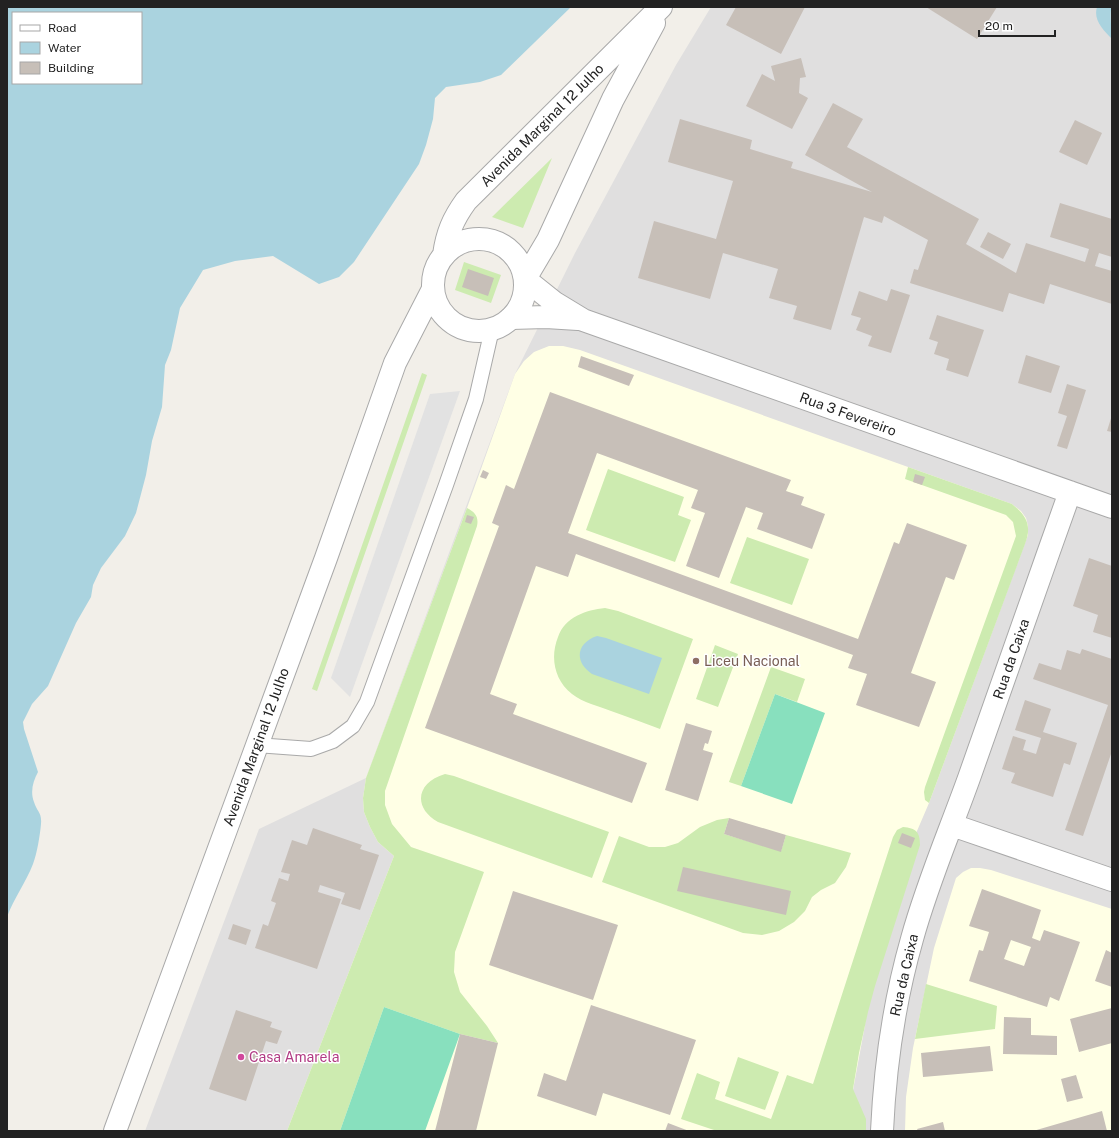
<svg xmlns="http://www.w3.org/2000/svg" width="1119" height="1138" viewBox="0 0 1119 1138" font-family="'Public Sans',sans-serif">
  <rect width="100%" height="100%" fill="#f2efe9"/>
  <!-- residential -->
  <path fill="#e0dfdf" d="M711 7H1112V1131H145L259 829 366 778 515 374 575 253 676 65Z"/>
  <!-- education -->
  <path fill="#ffffe5" d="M549 346H563L580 350 1012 504 1021 511 1026 518 1028 526V535L929 803 917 831 869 984 865 1025 853 1090 852 1131H287L394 856 378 842 370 827 364 812 363 798 366 778 467 508 515 374 524 361 534 352Z
    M971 868H980L991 870 1112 909V1131H905L906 1097 913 1048 934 948 956 878 963 872Z"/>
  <!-- grass -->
  <path fill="#cdebb0" d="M552 158 523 228 492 217Z
    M464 262 501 275 491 303 455 290Z
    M422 373 427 375 317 691 312 689Z
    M908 467 1012 504C1027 516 1032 526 1025 544L929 803 925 800 924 792 925 787 1016 536 1013 522 1006 515 905 479Z
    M608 469 684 497 678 515 691 520 675 562 586 530Z
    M467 508C475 512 479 517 477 526L385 791V805L392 824 411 847 484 872 455 952 454 972 460 992 487 1026 498 1043 460 1034 384 1007 340 1131H287L394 856 378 842 370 827 364 812 363 798 366 778Z
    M747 537 809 559 792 605 730 583Z
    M605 608 618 611 693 639 660 729C644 723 628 717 611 711 599 706 583 703 572 694 554 680 550 657 558 637 565 617 586 610 605 608Z
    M715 645 738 654 718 707 696 699Z
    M771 667 805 679 797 702 775 694 741 786 729 782Z
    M445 774 454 776 609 832 592 878 438 822C412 807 417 782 445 774Z
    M729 818 724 834 781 851 786 835 851 853 846 867 835 883 821 890 812 897 805 911 794 922 779 931 762 935 743 933 602 882 619 836 649 847H665L678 843 700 827 717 820Z
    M903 827C916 828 920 832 920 845L875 986 868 1012 859 1053 853 1089 866 1119V1131H717L681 1119 697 1073 720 1082 715 1099 771 1119 787 1075 813 1084 893 837 897 830Z
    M926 984 997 1006 995 1029 915 1039Z
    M738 1057 779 1072 765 1110 725 1096Z"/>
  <!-- pitch -->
  <path fill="#88e0be" d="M775 694 825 713 792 804 741 786Z
    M384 1007 460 1034 425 1131H340Z"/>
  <!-- parking -->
  <path fill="#e2e2e2" d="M460 391 350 697 331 678 430 394Z"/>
  <!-- water -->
  <path fill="#aad3df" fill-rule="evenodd" d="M7 7H571L501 75 480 82 446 87 435 98 433 119 426 145 419 164 354 262 339 277 319 284 273 256 235 261 203 270 180 308 171 350 165 365 162 407 152 441 146 475 136 513 125 536 101 568 93 585 91 597 76 623 48 686 32 704 23 722 24 729 38 772C33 781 30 792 34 802 37 812 42 812 41 824 40 835 37 854 33 864 26 882 14 898 7 917ZM13 13H141V83H13Z
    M1097 7H1112C1109 12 1112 31 1112 39 1103 30 1093 20 1097 7Z
    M597 636 606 638 662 658 649 694 592 674C574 662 576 643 597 636Z"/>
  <!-- building -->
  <path fill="#c7bfb8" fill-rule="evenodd" d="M736 7H805L781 54 726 25Z
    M926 7H997L977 39Z
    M801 58 806 77 800 78 799 93 808 98 792 129 746 106 762 74 775 81 771 66Z
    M833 103 863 119 847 147 979 219 966 244 1016 273 1026 243 1085 262 1089 249 1050 237 1060 203 1112 219V257L1099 253 1095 266 1112 271V304L1050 284 1044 304 1009 293 1003 312 910 283 914 269 918 270 928 240 884 216 882 223 864 217 831 330 793 319 797 306 769 298 778 269 723 253 710 299 638 278 654 221 716 239 733 181 668 162 680 119 752 140 750 149 793 162 791 168 872 192 805 155Z
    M1075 120 1102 133 1087 165 1059 152Z
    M988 232 1011 244 1003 259 980 247Z
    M468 269 494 278 488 296 462 287Z
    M891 289 910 295 891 353 868 346 872 336 856 330 861 318 851 315 859 291 887 301Z
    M937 315 984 330 968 377 946 370 949 359 934 354 938 342 929 339Z
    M1026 355 1060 366 1051 393 1018 383Z
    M581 356 634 375 629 386 578 367Z
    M1067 384 1086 390 1067 449 1057 446 1067 416 1058 413Z
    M550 392 791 480 786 491 804 497 801 505 825 514 812 549 757 529 763 513 746 507 719 578 686 566 705 513 691 508 698 490 597 453 568 533 858 639 894 542 899 544 907 523 967 545 954 580 946 577 911 673 936 682 919 727 856 705 867 674 848 668 853 655 576 554 568 577 536 566 490 694 517 704 513 714 647 763 632 803 425 728 499 526 492 523 506 485 514 489Z
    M1112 415V432L1107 431Z
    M483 470 489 473 486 479 480 477Z
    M915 474 925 477 922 485 913 482Z
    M467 515 474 517 471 524 465 522Z
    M1089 558 1112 566V638L1093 632 1098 615 1073 606Z
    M1082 649 1112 659V751L1083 836 1065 830 1108 705 1033 679 1039 663 1061 670 1067 650 1080 654Z
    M1025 700 1051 709 1043 732 1077 743 1070 765 1064 763 1053 797 1011 783 1015 773 1002 769 1013 736 1026 740 1023 750 1036 754 1041 738 1015 730Z
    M686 723 712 731 708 744 705 743 703 750 713 753 698 801 665 790Z
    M729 818 786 835 781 852 724 834Z
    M313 828 362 845 360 849 379 855 360 910 341 904 345 893 320 885 318 892 341 899 317 969 255 948 263 924 268 926 276 903 271 901 279 878 288 881 290 874 281 872 292 840 307 845Z
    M902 833 915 838 911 848 898 843Z
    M683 867 791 891 786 915 677 891Z
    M982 889 1041 910 1032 938 1040 941 1044 930 1080 942 1059 1001 1050 997 1047 1007 969 981 979 950 983 951 989 932 969 926ZM1011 940 1031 947 1024 966 1004 959Z
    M513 891 618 925 593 1000 489 965Z
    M233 924 251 930 246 945 228 939Z
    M1106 950 1112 953V987L1095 981Z
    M591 1005 696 1040 670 1115 603 1093 596 1116 537 1096 544 1073 566 1081Z
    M1112 1008V1043L1079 1052 1070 1019Z
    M236 1010 272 1022 270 1027 282 1031 277 1044 266 1041 246 1101 209 1089Z
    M1004 1017 1031 1018V1035L1057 1036V1055L1003 1054Z
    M460 1034 498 1043 476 1131H435Z
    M990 1046 993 1071 923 1077 921 1053Z
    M1076 1075 1083 1098 1067 1102 1061 1079Z
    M1102 1111 1107 1131H1033Z
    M943 1122 945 1131H918L917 1129Z
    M668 1123 689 1131H665Z"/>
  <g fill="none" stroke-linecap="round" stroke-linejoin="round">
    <defs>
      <path id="service" d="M256 745 311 749 333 741 353 726 367 702 446 485 476 399 492 329"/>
      <path id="minor" d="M525 279 555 303 583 320 1112 507
        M511 318 546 317 578 319
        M952 825 1112 880
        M882 1131C885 1066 894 1002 912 939 927 884 950 831 969 778 1003 682 1036 587 1070 492"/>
      <path id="tertiary" d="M433 285a46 46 0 1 1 92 0a46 46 0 1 1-92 0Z
        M444 255C447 233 453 219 466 201L661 7
        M525 279 548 240 613 99 654 23
        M115 1131 326 558 395 363 433 289"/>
    </defs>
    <!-- service casing -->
    <use href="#service" stroke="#a9a9a9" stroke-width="16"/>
    <!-- minor casing -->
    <use href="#minor" stroke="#a9a9a9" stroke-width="24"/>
    <!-- tertiary casing -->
    <use href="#tertiary" stroke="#a9a9a9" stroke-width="24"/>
    <!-- service -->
    <use href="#service" stroke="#fff" stroke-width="14"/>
    <!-- minor -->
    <use href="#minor" stroke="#fff" stroke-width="22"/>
    <!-- tertiary -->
    <use href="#tertiary" stroke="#fff" stroke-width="22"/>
  </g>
  <!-- markers -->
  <circle fill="#8d6e63" stroke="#fff" stroke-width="1.5" cx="696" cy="661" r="4"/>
  <circle fill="#d1479c" stroke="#fff" stroke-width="1.5" cx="241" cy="1057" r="4"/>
  <g text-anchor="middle" stroke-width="3" stroke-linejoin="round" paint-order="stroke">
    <!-- street labels -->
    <g font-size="14" fill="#222" stroke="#fff">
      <text transform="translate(542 125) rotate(-45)" y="5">Avenida Marginal 12 Julho</text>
      <text transform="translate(848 414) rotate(20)" y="5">Rua 3 Fevereiro</text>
      <text transform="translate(1011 659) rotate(-71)" y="5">Rua da Caixa</text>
      <text transform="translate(256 747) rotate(-70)" y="5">Avenida Marginal 12 Julho</text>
      <text transform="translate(904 975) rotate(-77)" y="5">Rua da Caixa</text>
    </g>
    <!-- education labels -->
    <g font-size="14" fill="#785e54" stroke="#fff" text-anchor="start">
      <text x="704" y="666">Liceu Nacional</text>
    </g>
    <!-- hotel labels -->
    <g font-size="14" fill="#b23c85" stroke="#fff" text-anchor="start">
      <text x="249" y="1062">Casa Amarela</text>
    </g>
  </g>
  <!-- border -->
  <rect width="1119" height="1138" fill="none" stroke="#222222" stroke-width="16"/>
  <!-- legend -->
  <rect x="12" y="12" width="130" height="72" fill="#ffffff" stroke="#a7a7a7"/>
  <rect x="20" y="25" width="20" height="6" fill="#ffffff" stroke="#a7a7a7"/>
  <text x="48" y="32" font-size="12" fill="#222222">Road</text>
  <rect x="20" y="42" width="20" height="12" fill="#aad3df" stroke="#a7a7a7"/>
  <text x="48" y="52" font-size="12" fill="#222222">Water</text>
  <rect x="20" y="62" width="20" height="12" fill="#c7bfb8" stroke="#a7a7a7"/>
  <text x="48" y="72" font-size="12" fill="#222222">Building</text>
  <!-- scale -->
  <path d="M979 30v6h76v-6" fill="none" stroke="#222222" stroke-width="2"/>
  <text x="985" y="30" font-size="12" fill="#222222" stroke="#ffffff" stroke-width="3" paint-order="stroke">20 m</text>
</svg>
